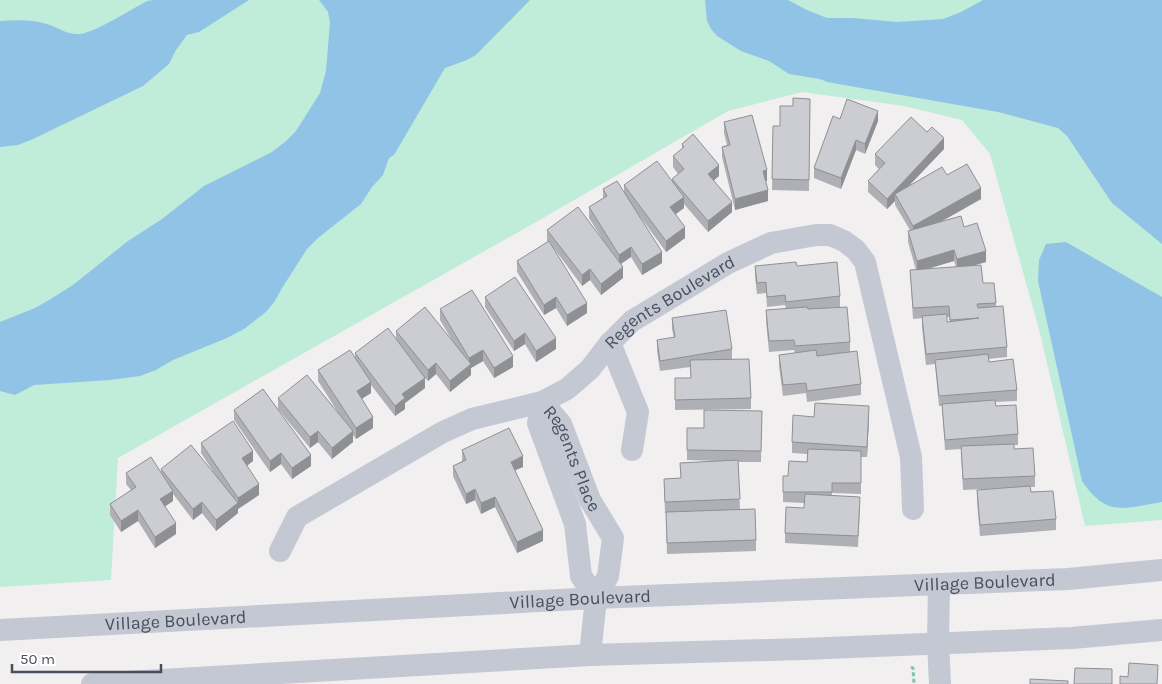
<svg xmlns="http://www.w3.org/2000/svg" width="1162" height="684" viewBox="0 0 1162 684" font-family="Karla,sans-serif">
  <rect width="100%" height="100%" fill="#f1efef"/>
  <!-- green -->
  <path fill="#c0ecda" d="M0 0H1162V520L1085 526 1040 333 990 154 962 120 904 106 802 92 728 111 536 222 118 458 111 580 0 587Z"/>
  <!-- water -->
  <path fill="#91c3e6" d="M153 0H249L199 32 187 35 176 50 169 64 143 86 33 139 18 145 0 147V21C17 20 34 19 50 25 60 29 69 35 80 34 96 32 132 9 147 1Z
    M319 0H530L476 55 467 60 445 68 394 155 389 158 383 175 372 187 361 204 318 238 307 249 282 288 275 301 266 312 244 329 227 338 173 360 156 370 140 376 110 380 34 385 15 395 0 391V322L35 308 49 300 73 285 128 241 162 219 204 186 272 152 286 141 296 131 320 93 326 71 330 22 328 12Z
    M705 0H788L807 10 827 18H853L897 22 943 19 961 12 983 0H1162V244L1112 203 1067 136 1058 128 998 112 827 82 820 79 789 74 769 61 741 51 717 36 711 29 707 21Z
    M1066 242 1162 297V502C1124 508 1107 518 1082 481L1038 281 1039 260 1046 244Z"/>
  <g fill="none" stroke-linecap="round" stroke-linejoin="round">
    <!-- path -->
    <path stroke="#7bc7b1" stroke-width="3" stroke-dasharray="4 2.5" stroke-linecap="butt" d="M911 667 913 668 914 684"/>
    <!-- minor -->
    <g stroke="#c3c8d3" stroke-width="22">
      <path d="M610 343 638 412 632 450"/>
      <path id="s1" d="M542 402 561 424 590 500 613 538 608 576 596 598 590 655"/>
      <path d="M542 402 538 423 575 524 581 576 596 598"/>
      <path id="s2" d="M280 551 297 517 443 432 472 419 542 402 567 389 590 369 610 343 632 321 728 263 771 243 816 235H830L844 241 856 250 865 262 911 457 913 509"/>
      <path d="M939 584 938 643 940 684"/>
      <path id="s3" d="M0 630 596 598 1068 579 1162 570"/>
      <path d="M92 684 590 655 803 649 1072 638 1162 630"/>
    </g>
  </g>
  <!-- wall -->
  <path fill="#afb0b5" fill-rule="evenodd" d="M810 99 809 191 772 190 773 126H780L793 106Z
    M840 119 878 121 865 154 856 150 841 189 814 178V168Z
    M724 122 767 181H766L768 201 735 210 722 157V147L727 145 724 133Z
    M682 144 719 176 714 180 732 212 708 232 684 204V208L676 214 685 238 666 252 639 215 662 263 642 275 631 257 621 264 623 278 601 295 590 280 582 286 553 247 587 313 567 326 556 308 544 315 517 272V261L548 242 547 241V230L603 240 589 218V207L603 198V189L624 192V185L672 181V179L678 174 673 167V156L682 149Z
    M944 149 909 186 947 175 981 199 941 222 964 227 986 262 971 266 996 303V307L1007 347V357L988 359 989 362 1017 390V401L995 402 996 406 1018 434V445H1014V449L1035 476V487H1030L1031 492 1056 519V530L980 536 977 501V490L1007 488 963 490 961 449 945 450 942 406H939L935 364 926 365 922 327V318L913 319 910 270H916L908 242V231L910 230 895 205V201L887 209 868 192V181L879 169 875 165V154ZM954 261 956 267 926 269ZM947 317H949L950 322H947Z
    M755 266H797L840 296V307L829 308 850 342V352L861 384V395L807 402 806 393 783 396 779 366V355L795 353 794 350 769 352 766 321V310L786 309 785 305 767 307 766 293 757 294 755 277Z
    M485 297 556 349 536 362 525 344 514 351 485 307Z
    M440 309 513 367 494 378 483 361 471 368V375L450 392 436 374 428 381 425 378V388L405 403V409L395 416 371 385V393L361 399 373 428 356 439 353 435V442L332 459 318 442 310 448 278 409V398L341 417 318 381V370L355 357V353L396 339V331L453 342 440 320Z
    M672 318 732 349V359L751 398V409L675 410V378H691L690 367 660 371 657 351V340L674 338 672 329Z
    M234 410 311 466 292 479 281 464 270 472 234 420Z
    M762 411 761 462H738L740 509 756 540V551L667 554 666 513H665L664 479 681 478 680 463 716 461 687 460V428H704Z
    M869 417 867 457H861V494L832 493V496L860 508 858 547 785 543V533L804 508V503L783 502V476H788L807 462V454L792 453V442Z
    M201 443 253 461 247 466 259 495 238 509V508V513L216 531 202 513 193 520 173 494V501L165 506 176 534 155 548 138 521 121 532 110 515V504L131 490 126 484V473H161V469L216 476 201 453Z
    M462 450 523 467 515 470 543 541 517 553 495 507 481 514 475 500 466 504 453 476V466L462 461Z"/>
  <!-- shaded-wall -->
  <path fill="#8f9094" d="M878 111V121L865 154V144Z
    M944 138V149L897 198 895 194V201L887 209V199Z
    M856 140V150L841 189V178Z
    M719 165V176L708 185V174Z
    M767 170V181L763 182V171Z
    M981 188V199L913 237V226Z
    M768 190V201L735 210V199Z
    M684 197V208L670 218V207Z
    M732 202V212L708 232V221Z
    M685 227V238L666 252V241Z
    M631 247V257L619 265V255Z
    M954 250V261L917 272V261Z
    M986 251V262L957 270V259Z
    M662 252V263L642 275V264Z
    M623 267V278L601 295V284Z
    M590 269V280L582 286V275Z
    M556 297V308L544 315V305Z
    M587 303V313L567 326V315Z
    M525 333V344L514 351V341Z
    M556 338V349L536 362V351Z
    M483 350V361L471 368V375L450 392V381L469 366V358Z
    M513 356V367L494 378V368Z
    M436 363V374L428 381V370Z
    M425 378V388L405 403V409L395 416V406L402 394Z
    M371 382V393L357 402V391Z
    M869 406V417L867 457V447Z
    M373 417V428L356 439V428Z
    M318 431V442L310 448V437Z
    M353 431V442L332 459V448Z
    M253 451V461L242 469V458Z
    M281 453V464L270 472V461Z
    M311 455V466L292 479V468Z
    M523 456V467L511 472V462Z
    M259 484V495L238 509V498Z
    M475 489V500L466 504V494Z
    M173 491V501L160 510V499Z
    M495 497V507L481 514V503Z
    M202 502V513L193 520V509Z
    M238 503V513L216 531V520Z
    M138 510V521L121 532V521Z
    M176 523V534L155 548V537Z
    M543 530V541L517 553V542Z"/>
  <!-- building -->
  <path fill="#cccdd3" stroke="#8f9094" d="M793 98 810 99 809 180 772 179 773 126H780V106H793Z
    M847 99 878 111 865 144 856 140 841 178 814 168 833 116 840 119Z
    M752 115 767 170 763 171 768 190 735 199 722 147 730 145 724 122Z
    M911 117 927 132 932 127 944 138 887 199 868 181 885 163 875 154Z
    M693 134 719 165 708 174 732 202 708 221 672 179 684 169 673 156 684 147 682 144Z
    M657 161 684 197 670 207 685 227 666 241 624 185Z
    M967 164 981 188 913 226 895 194 942 167 947 175Z
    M617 181 662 252 642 264 631 247 619 255 589 207 607 196 603 189Z
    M578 207 623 267 601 284 590 269 582 275 547 230Z
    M961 216 964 227 977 223 986 251 957 259 954 250 917 261 908 231Z
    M549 241 587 303 567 315 556 297 544 305 517 261Z
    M796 262 797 266 837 262 840 296 786 302 785 295 767 297 766 282 757 283 755 266Z
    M981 265 983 283H994L996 303 977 304 978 308 1003 306 1007 347 926 354 922 316 947 314V322L979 318 950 320 949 306 913 308 910 270Z
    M515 277 556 338 536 351 525 333 514 341 485 297Z
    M472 290 513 356 494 368 483 350 469 358 440 309Z
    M425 307 471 364 450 381 436 363 428 370 396 331Z
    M807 307 808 309 847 307 850 342 795 346 794 340 769 341 766 310Z
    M726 310 732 349 660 361 657 340 675 337 672 318Z
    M388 328 425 378 402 394 405 398 395 406 355 353Z
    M350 350 371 382 357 391 373 417 356 428 318 370Z
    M816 350 817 356 857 351 861 384 807 391 806 383 783 385 779 355Z
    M988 354 989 362 1013 359 1017 390 939 396 935 360Z
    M749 359 751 398 675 400V378H691L690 360Z
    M307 375 353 431 332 448 318 431 310 437 278 398Z
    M263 389 311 455 292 468 281 453 270 461 234 410Z
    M995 400 996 406 1016 405 1018 434 945 440 942 404Z
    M815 403 869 406 867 447 792 442 793 415 814 417Z
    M704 410 762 411 761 451 687 450V428H704Z
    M233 421 253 451 242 458 259 484 238 498 201 443Z
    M509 428 523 456 511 462 543 530 517 542 495 497 481 503 475 489 466 494 453 466 466 460 462 450Z
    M1014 444V449L1033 448 1035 476 963 479 961 446Z
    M191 445 238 503 216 520 202 502 193 509 161 469Z
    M808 449 861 451V483H832V492H783V476H788L789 461 807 462Z
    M151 457 173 491 160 499 176 523 155 537 138 510 121 521 110 504 136 487 126 473Z
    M738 460 740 499 665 502 664 479 681 478 680 463Z
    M1030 486 1031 492 1053 491 1056 519 980 525 977 490Z
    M805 494 860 497 858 536 785 533 786 507 804 508Z
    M755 509 756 540 667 543 666 512Z
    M1129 663 1158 665 1157 684H1120V676L1128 677Z
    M1075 668 1112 669V684H1074Z
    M1030 679 1068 681V684H1030Z"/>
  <g text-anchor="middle" stroke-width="4" stroke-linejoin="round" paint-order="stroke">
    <!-- street labels -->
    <g font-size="18" fill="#484e5b" stroke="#fff">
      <text dy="6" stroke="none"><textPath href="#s2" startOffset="475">Regents Boulevard</textPath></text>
      <text dy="6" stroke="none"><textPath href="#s1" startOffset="65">Regents Place</textPath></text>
      <text dy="6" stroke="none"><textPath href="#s3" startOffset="986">Village Boulevard</textPath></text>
      <text dy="6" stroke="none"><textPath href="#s3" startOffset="581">Village Boulevard</textPath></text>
      <text dy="6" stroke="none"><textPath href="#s3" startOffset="176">Village Boulevard</textPath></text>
    </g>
  </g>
  <!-- scale -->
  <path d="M12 664v8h149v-8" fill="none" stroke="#484e5b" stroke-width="2.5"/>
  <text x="20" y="664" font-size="15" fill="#484e5b" stroke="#ffffff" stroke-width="4" paint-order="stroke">50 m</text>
</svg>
